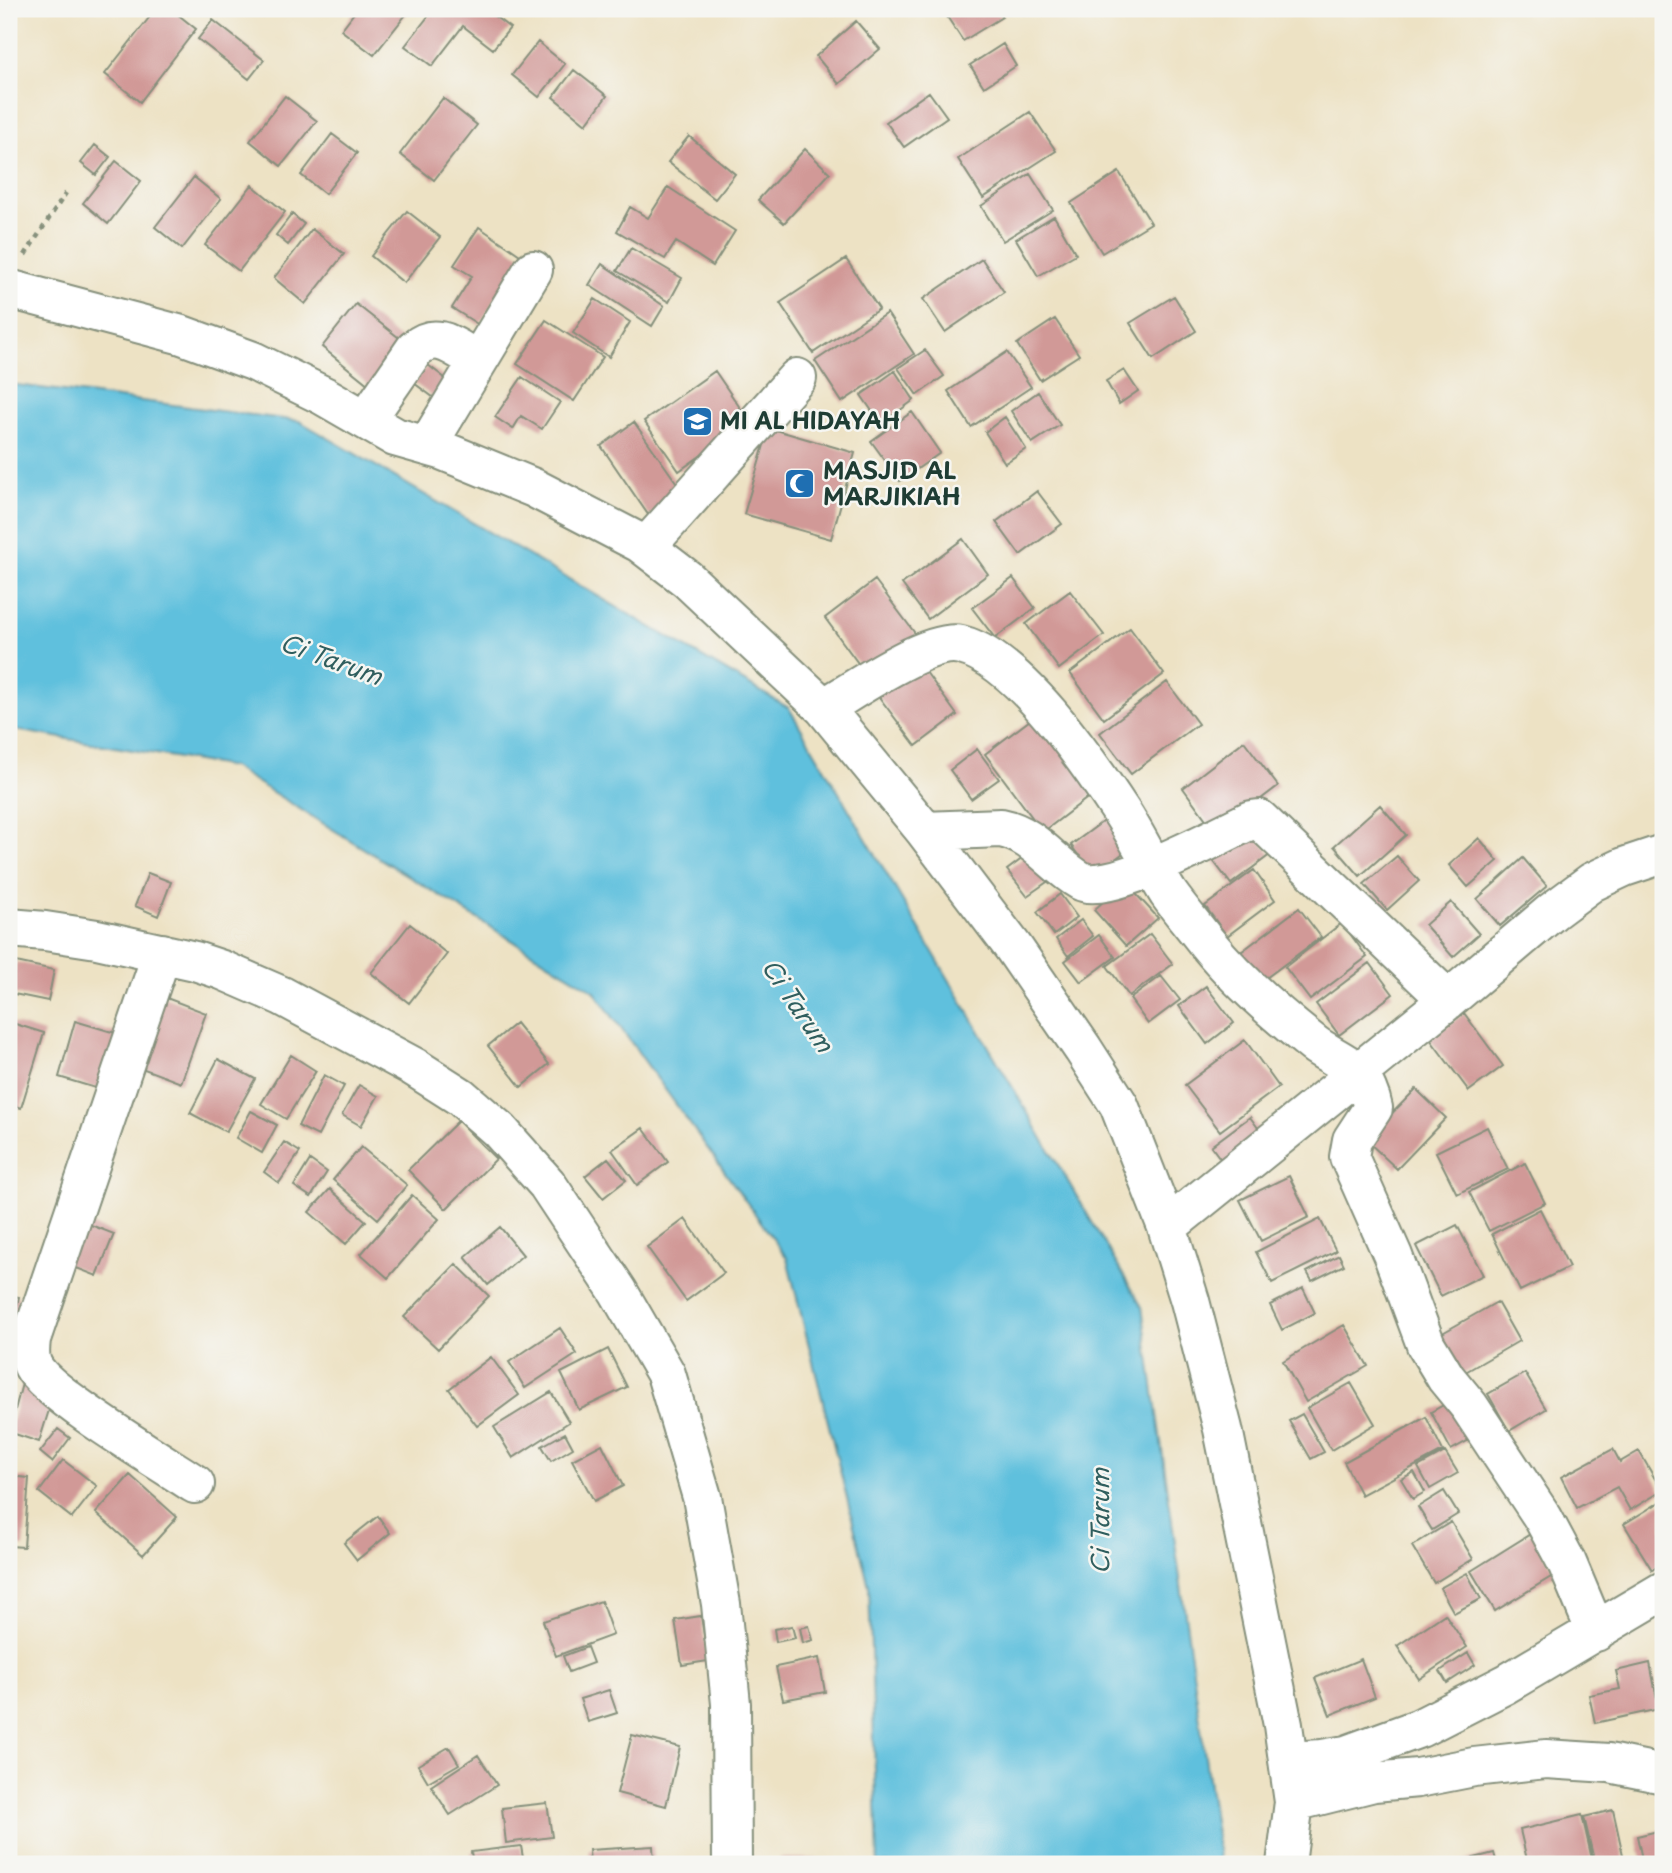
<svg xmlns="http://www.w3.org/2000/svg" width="1672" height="1873" viewBox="0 0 1672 1873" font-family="'Playpen Sans',sans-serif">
  <rect width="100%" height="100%" fill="#f6f6f2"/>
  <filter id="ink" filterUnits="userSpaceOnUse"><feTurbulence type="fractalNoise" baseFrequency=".0143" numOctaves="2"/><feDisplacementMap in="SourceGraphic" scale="14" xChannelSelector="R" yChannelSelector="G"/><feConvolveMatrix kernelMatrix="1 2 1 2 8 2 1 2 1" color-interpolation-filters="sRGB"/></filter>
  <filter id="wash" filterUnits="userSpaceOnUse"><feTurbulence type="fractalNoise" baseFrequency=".00686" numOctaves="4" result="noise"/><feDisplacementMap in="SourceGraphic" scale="28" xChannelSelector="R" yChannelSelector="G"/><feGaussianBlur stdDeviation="1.57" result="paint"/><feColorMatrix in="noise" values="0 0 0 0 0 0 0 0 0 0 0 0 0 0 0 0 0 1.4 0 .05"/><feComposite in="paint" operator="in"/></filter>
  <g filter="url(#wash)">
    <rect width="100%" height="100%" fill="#ede2c4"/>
    <!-- water -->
    <path fill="#5fc0dd" stroke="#3f7e88" stroke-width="2" d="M9 384 299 421 789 708 1142 1307 1220 1864H878L869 1586 787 1258 594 991 232 767 9 729Z"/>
    <g id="blocks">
      <!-- building -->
      <path fill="#d19997" d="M156 9H171L196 29 140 102 105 74Z
        M357 9H404L408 12 374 55 341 30Z
        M434 9H485L510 28 493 49 463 26 432 66 405 46Z
        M942 9H996L1002 17 963 41Z
        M213 20 264 60 249 79 198 39Z
        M856 21 880 49 839 84 816 56Z
        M538 42 565 64 539 97 512 75Z
        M1003 44 1016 66 984 87 970 65Z
        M574 70 607 96 586 124 553 97Z
        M929 92 947 117 904 147 886 122Z
        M285 96 317 121 281 166 250 141Z
        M443 98 477 125 434 180 400 154Z
        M1030 112 1056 151 983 198 958 159Z
        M332 134 357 153 325 194 301 175Z
        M689 136 735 174 715 199 668 162Z
        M95 145 110 157 96 175 81 163Z
        M805 149 830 173 784 223 758 200Z
        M116 161 141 181 108 224 83 203Z
        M1119 172 1151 223 1102 253 1071 203Z
        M1030 174 1053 210 1003 241 981 206Z
        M194 177 221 199 182 249 155 227Z
        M252 185 285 212 239 271 205 245Z
        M668 187 735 231 713 266 676 242 665 259 617 231 630 207 648 218Z
        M407 211 440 237 404 283 371 256Z
        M292 214 304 224 288 245 276 235Z
        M1054 216 1076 254 1038 276 1016 239Z
        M479 227 523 257 479 325 452 308 472 276 454 265Z
        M312 229 344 254 305 304 274 278Z
        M631 248 682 278 669 302 617 271Z
        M846 259 879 309 813 353 780 303Z
        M982 259 1004 292 945 332 923 299Z
        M602 264 664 306 652 326 589 285Z
        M1174 296 1196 331 1153 359 1130 323Z
        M595 299 630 322 609 357 573 333Z
        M356 304 408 345 374 389 322 347Z
        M887 313 914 354 842 402 815 361Z
        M1055 319 1079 355 1040 380 1017 344Z
        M546 320 603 357 574 401 517 364Z
        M925 350 944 376 917 395 898 368Z
        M1007 352 1031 387 971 427 948 391Z
        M428 365 454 385 441 403 414 383Z
        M1124 370 1138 391 1119 404 1106 381Z
        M715 371 749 421 679 471 644 421Z
        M895 371 914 400 881 424 861 395Z
        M522 377 560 402 542 429 521 416 513 429 495 417Z
        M1038 392 1060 425 1032 443 1011 411Z
        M912 412 940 453 900 481 871 441Z
        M1005 417 1026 449 1005 463 985 432Z
        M634 422 683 492 649 516 601 446Z
        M769 428 855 453 831 539 744 514Z
        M1037 491 1062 524 1020 555 996 522Z
        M963 539 988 574 928 619 902 584Z
        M1013 578 1035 608 995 638 972 608Z
        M875 580 917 636 866 674 825 618Z
        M1070 591 1104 635 1059 669 1026 624Z
        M1130 628 1164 674 1104 719 1070 673Z
        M918 661 957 715 916 746 876 693Z
        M1167 682 1198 724 1131 774 1100 733Z
        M1042 711 1099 789 1043 832 985 754Z
        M1244 741 1278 786 1216 833 1183 788Z
        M977 749 999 779 971 799 950 770Z
        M1380 805 1406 835 1360 876 1334 846Z
        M1109 817 1131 847 1093 876 1071 845Z
        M1248 824 1271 854 1231 884 1208 854Z
        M1479 838 1498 861 1468 887 1449 865Z
        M1027 855 1047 882 1027 896 1007 870Z
        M1397 856 1419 881 1387 910 1364 884Z
        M1523 858 1547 886 1500 926 1477 899Z
        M1254 870 1275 900 1227 936 1205 906Z
        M148 873 171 882 158 916 135 906Z
        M1125 882 1158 918 1126 946 1094 910Z
        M1060 894 1077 917 1054 935 1037 912Z
        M1451 902 1479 934 1453 957 1425 925Z
        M1299 908 1321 937 1262 981 1241 952Z
        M1081 920 1093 936 1068 956 1056 939Z
        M1342 923 1367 957 1310 1000 1285 967Z
        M410 924 447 954 409 1003 371 973Z
        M1150 934 1173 964 1129 996 1107 966Z
        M1099 935 1115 957 1081 982 1065 961Z
        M16 962 54 970 48 1001 9 993Z
        M1370 963 1393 994 1339 1035 1316 1004Z
        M1161 976 1180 1000 1148 1024 1130 999Z
        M1206 986 1234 1023 1207 1044 1179 1006Z
        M156 994 206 1013 181 1083 131 1064Z
        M1464 1013 1503 1066 1469 1091 1430 1039Z
        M75 1021 129 1037 112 1093 59 1077Z
        M9 1022 44 1033 21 1108 9 1104Z
        M516 1023 549 1064 521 1087 488 1046Z
        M1245 1040 1279 1087 1220 1131 1185 1085Z
        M291 1055 316 1071 286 1119 261 1104Z
        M218 1059 255 1079 226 1132 190 1113Z
        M324 1075 344 1086 318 1136 298 1126Z
        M359 1085 378 1096 361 1126 342 1115Z
        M1416 1089 1446 1118 1397 1169 1366 1140Z
        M251 1111 277 1125 262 1153 236 1138Z
        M1250 1117 1269 1143 1230 1172 1211 1146Z
        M458 1121 496 1159 446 1209 408 1170Z
        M1487 1127 1508 1169 1457 1194 1436 1152Z
        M643 1128 668 1162 637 1185 612 1150Z
        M284 1142 300 1152 279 1183 264 1172Z
        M361 1147 407 1185 378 1219 333 1180Z
        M608 1158 626 1180 603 1198 585 1176Z
        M310 1160 327 1172 311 1197 294 1186Z
        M1525 1163 1545 1203 1489 1231 1469 1192Z
        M1289 1176 1309 1217 1261 1241 1240 1200Z
        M330 1189 366 1221 346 1244 309 1212Z
        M412 1195 439 1219 388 1278 361 1254Z
        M1540 1209 1569 1267 1520 1291 1492 1234Z
        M685 1219 724 1273 686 1301 647 1247Z
        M1320 1219 1336 1251 1272 1283 1256 1252Z
        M78 1220 114 1234 97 1276 61 1262Z
        M1457 1225 1483 1275 1441 1296 1416 1246Z
        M500 1227 523 1255 488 1285 465 1257Z
        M1339 1255 1344 1265 1312 1281 1307 1272Z
        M456 1264 489 1296 438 1349 404 1317Z
        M1303 1288 1315 1313 1282 1330 1270 1305Z
        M9 1295 19 1297 10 1334H9Z
        M1497 1302 1519 1341 1462 1374 1439 1335Z
        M1344 1325 1368 1366 1306 1402 1283 1361Z
        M560 1328 577 1354 525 1388 509 1362Z
        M608 1349 627 1387 579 1410 561 1373Z
        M491 1357 519 1395 477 1426 449 1389Z
        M1525 1373 1546 1409 1509 1431 1488 1394Z
        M23 1380 55 1391 39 1442 9 1432Z
        M1351 1383 1375 1424 1331 1450 1307 1408Z
        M551 1392 569 1422 513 1458 494 1427Z
        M1449 1402 1469 1440 1451 1450 1431 1412Z
        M1302 1414 1324 1452 1311 1459 1289 1421Z
        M1426 1417 1443 1451 1361 1495 1344 1462Z
        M58 1429 70 1438 52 1462 40 1452Z
        M565 1433 573 1448 551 1461 542 1446Z
        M602 1444 623 1486 594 1501 572 1460Z
        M1613 1449 1620 1462 1639 1451 1662 1491 1630 1510 1617 1487 1577 1508 1561 1477Z
        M1445 1452 1458 1473 1430 1489 1418 1467Z
        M63 1460 97 1486 72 1518 39 1492Z
        M1414 1472 1425 1492 1413 1499 1401 1479Z
        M130 1475 177 1517 143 1555 96 1513Z
        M9 1476 29 1478 24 1547 9 1546Z
        M1444 1491 1458 1514 1432 1530 1418 1507Z
        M1660 1502 1663 1507V1563L1652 1570 1624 1524Z
        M378 1516 390 1533 357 1560 344 1543Z
        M1451 1522 1473 1559 1434 1583 1412 1546Z
        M1532 1533 1556 1574 1495 1611 1471 1571Z
        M1467 1573 1481 1599 1454 1613 1440 1588Z
        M601 1601 613 1635 556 1656 543 1621Z
        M1445 1614 1467 1647 1419 1679 1397 1646Z
        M701 1616 708 1661 682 1665 675 1620Z
        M792 1626 795 1638 776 1642 774 1629Z
        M809 1626 813 1640 803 1643 800 1628Z
        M587 1647 593 1663 569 1672 563 1656Z
        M1468 1653 1475 1665 1447 1683 1440 1671Z
        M819 1658 825 1692 783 1700 776 1667Z
        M1361 1659 1375 1697 1330 1715 1315 1678Z
        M1650 1663 1659 1709 1595 1723 1589 1695 1620 1689 1616 1671Z
        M609 1690 617 1713 588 1722 580 1699Z
        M632 1735 680 1747 666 1806 617 1793Z
        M449 1747 459 1764 428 1782 418 1765Z
        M478 1755 497 1785 450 1815 431 1786Z
        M547 1803 552 1837 506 1843 502 1808Z
        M1613 1810 1625 1864H1595L1584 1817Z
        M1582 1815 1593 1864H1528L1520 1830Z
        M1662 1830 1663 1864H1643L1637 1836Z
        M521 1846 524 1864H473L471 1852Z
        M653 1846 654 1864H590L589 1850Z
        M1494 1853 1497 1864H1455L1454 1863Z
        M780 1858 829 1859V1864H780Z"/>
    </g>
  </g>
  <g filter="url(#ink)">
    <use href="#blocks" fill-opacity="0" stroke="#86907c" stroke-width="2"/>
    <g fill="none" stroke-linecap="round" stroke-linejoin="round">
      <defs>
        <path id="minor" d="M9 289 182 335 253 361 324 396 395 437 441 450 534 488 640 543 687 579 824 708 925 831 1013 947 1083 1049 1119 1105 1167 1227 1190 1301 1223 1429 1283 1725 1294 1802 1286 1864
          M366 420 415 349C438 329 456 349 478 361
          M427 446 533 270
          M646 547 797 378
          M824 708C852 691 930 637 961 645 1018 659 1089 763 1120 810 1138 837 1151 866 1168 893 1180 910 1194 926 1207 943 1238 981 1276 1014 1314 1044 1327 1054 1348 1062 1358 1074 1365 1083 1371 1097 1373 1108L1352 1140 1349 1157 1393 1256 1426 1345 1446 1378 1469 1406 1543 1518 1567 1563 1596 1632
          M925 831 1001 828C1034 834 1053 865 1081 881 1108 896 1221 834 1251 820L1259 819 1448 1000
          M9 928 45 931 97 939 195 961 222 970 282 996 414 1067 461 1097 499 1130 547 1184 618 1291 666 1374 702 1497 721 1604 731 1704 732 1864
          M162 953 31 1339C30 1348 29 1358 33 1366 47 1394 163 1463 195 1484
          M1167 1227 1448 1000 1553 911 1592 882 1624 867 1663 854
          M1288 1761 1322 1759 1346 1755 1420 1728 1506 1684 1663 1591
          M1294 1802 1374 1782 1418 1778 1474 1767 1546 1759 1609 1763 1663 1774"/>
      </defs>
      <!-- minor casing -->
      <use href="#minor" stroke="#86907c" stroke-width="42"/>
      <!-- path -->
      <path stroke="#86907c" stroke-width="4.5" stroke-dasharray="5 5" stroke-linecap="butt" d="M25 255 66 193"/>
      <!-- minor -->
      <use href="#minor" stroke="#fff" stroke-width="38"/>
    </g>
  </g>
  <!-- icons -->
  <defs>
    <symbol id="school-square" viewBox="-11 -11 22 22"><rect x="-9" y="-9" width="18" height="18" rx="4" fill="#1f6fb2" stroke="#f6f6f2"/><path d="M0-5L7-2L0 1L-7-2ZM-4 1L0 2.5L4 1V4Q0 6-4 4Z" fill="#fff"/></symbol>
    <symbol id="mosque-square" viewBox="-11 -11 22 22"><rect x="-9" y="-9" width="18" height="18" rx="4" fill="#1f6fb2" stroke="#f6f6f2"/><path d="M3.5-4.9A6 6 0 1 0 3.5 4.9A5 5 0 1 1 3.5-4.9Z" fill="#fff"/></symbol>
  </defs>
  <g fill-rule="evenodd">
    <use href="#school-square" x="680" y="404" width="35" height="35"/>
    <use href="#mosque-square" x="782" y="466" width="35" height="35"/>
  </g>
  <g text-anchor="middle" stroke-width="5" stroke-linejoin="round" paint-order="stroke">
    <!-- poi labels -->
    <g font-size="23" font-weight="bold" fill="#1f3d34" stroke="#f6f6f2" text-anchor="start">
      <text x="720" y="429">MI AL HIDAYAH</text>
      <text x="823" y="479">MASJID AL<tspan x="823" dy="26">MARJIKIAH</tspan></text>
    </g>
    <!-- water labels -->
    <g font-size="24" font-style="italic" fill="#2f5e5e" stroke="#f6f6f2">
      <text transform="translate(331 660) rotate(20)" y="8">Ci Tarum</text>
      <text transform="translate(797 1006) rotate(56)" y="8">Ci Tarum</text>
      <text transform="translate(1101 1521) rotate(-90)" y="8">Ci Tarum</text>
    </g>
  </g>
  <!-- margin -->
  <rect width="1672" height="1873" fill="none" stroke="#f6f6f2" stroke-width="35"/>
</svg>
